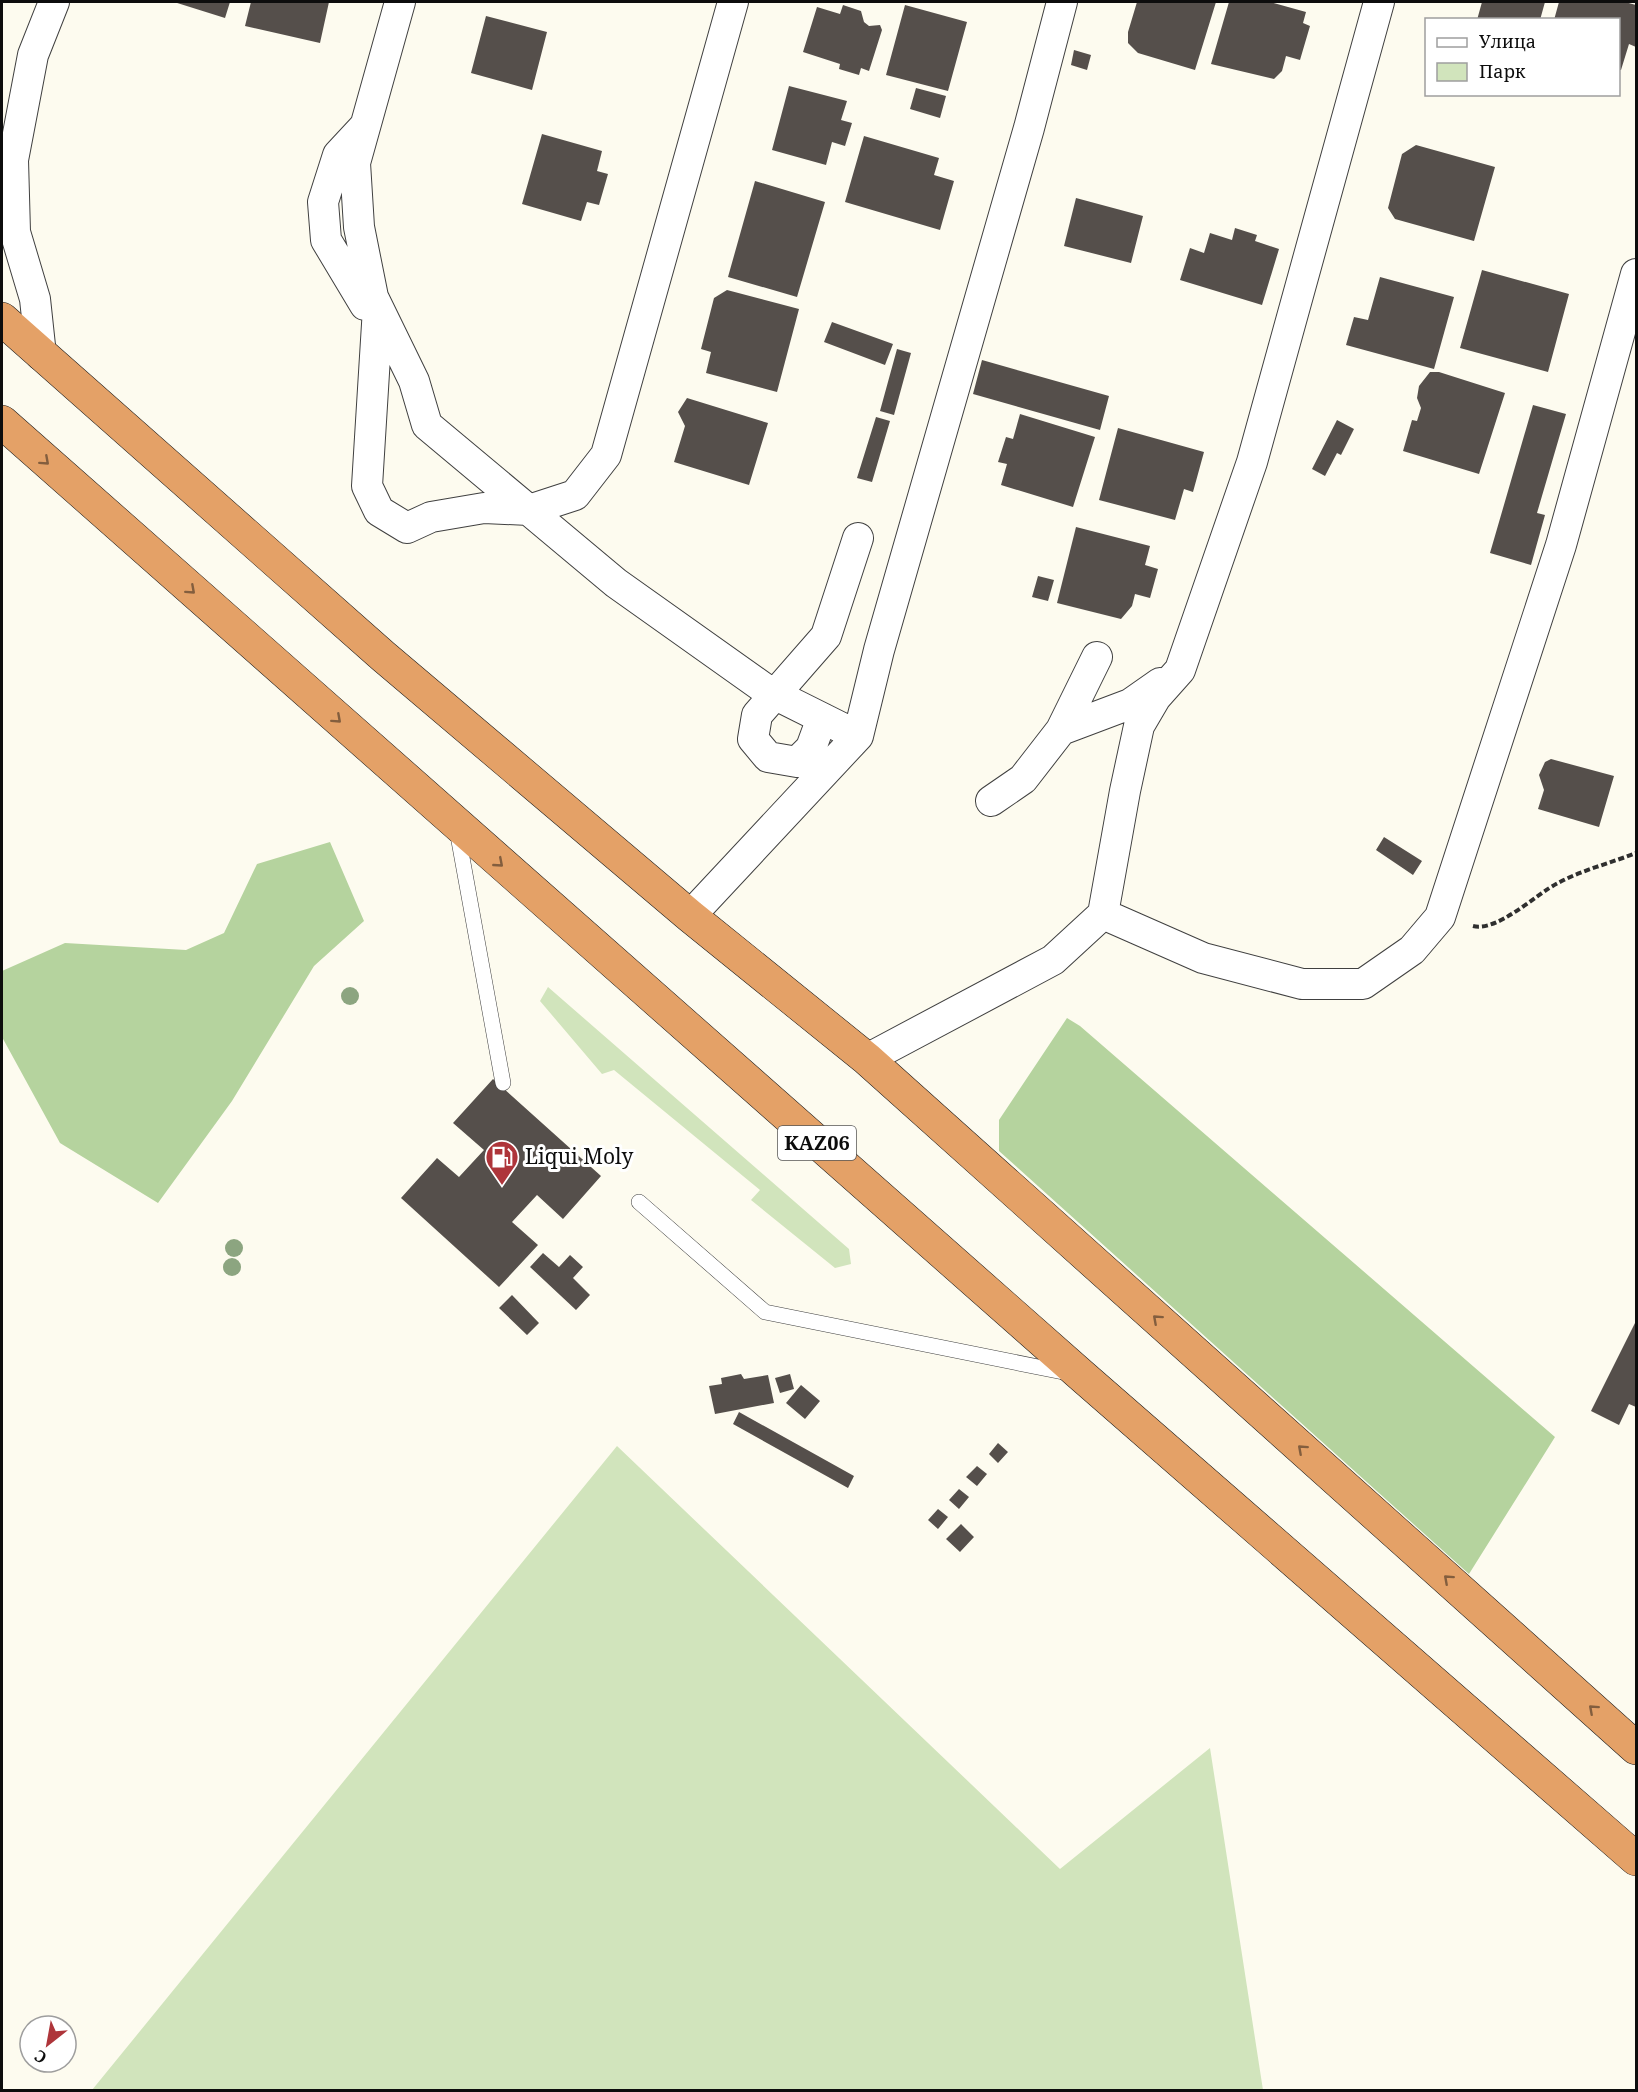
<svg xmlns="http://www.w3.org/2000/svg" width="1638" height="2092" viewBox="0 0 1638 2092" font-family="'Noto Serif',serif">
  <rect width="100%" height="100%" fill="#fdfbef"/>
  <!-- green -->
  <path fill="#d1e4bc" d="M548 987 849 1249 851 1264 835 1268 751 1200 760 1190 614 1070 602 1074 540 1001Z
    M617 1446 1060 1869 1210 1748 1263 2090H92Z"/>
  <!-- forest -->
  <path fill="#b5d39e" d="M330 842 364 921 314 966 232 1101 158 1203 60 1143 2 1037V971L65 943 186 950 224 933 257 864Z
    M1067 1018 1080 1026 1555 1437 1469 1574 999 1151V1120Z"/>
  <!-- building -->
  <path fill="#554f4b" d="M174 2H230L225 18Z
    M251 2H329L320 43 245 26Z
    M1137 2H1216L1195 70 1138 53 1128 43V32Z
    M1229 2H1270L1306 12 1303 23 1310 26 1300 60 1286 56 1282 71 1274 79 1211 64Z
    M1482 2H1545L1540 20H1477Z
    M1559 2H1625L1636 5V47L1629 44 1621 70H1618V20H1554Z
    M843 5 861 11 864 22 869 26 880 25 882 30 869 71 861 68 859 75 839 69 840 64 803 52 817 7 840 14Z
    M905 5 967 22 948 91 886 75Z
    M486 16 547 32 532 90 471 73Z
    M1074 50 1091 55 1087 70 1071 65Z
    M789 86 847 101 841 120 852 123 845 146 832 142 826 165 772 150Z
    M916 88 946 96 940 118 910 109Z
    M542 134 602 151 597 171 608 174 599 205 587 202 581 221 522 204Z
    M864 136 939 158 934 175 954 181 940 230 845 202Z
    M1416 145 1495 167 1474 241 1395 219 1388 208 1402 154Z
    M755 181 825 202 797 297 728 277Z
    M1076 198 1143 216 1131 263 1064 246Z
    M1235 228 1257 235 1255 241 1279 249 1262 305 1180 280 1190 248 1204 253 1210 233 1232 240Z
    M1482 270 1569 294 1548 372 1460 348Z
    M1380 277 1454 297 1434 369 1346 345 1354 317 1368 320Z
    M727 290 799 309 777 392 706 373 711 352 701 349 714 298Z
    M832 322 893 344 885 365 824 342Z
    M897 349 911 353 894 415 880 411Z
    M982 360 1109 396 1100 430 973 394Z
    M1430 372H1439L1505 393 1479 474 1403 451 1412 420 1417 421 1421 408 1417 398 1419 386Z
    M687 398 768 423 749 485 674 462 685 426 678 412Z
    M1533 405 1566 414 1537 513 1545 515 1531 565 1490 553Z
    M1020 414 1095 437 1073 507 1001 485 1007 464 998 462 1006 437 1013 439Z
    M876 417 890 421 872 482 857 478Z
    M1337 420 1354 429 1341 455 1337 453 1325 476 1312 469Z
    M1118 428 1204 452 1193 492 1184 489 1175 520 1099 500Z
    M1076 527 1150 546 1145 565 1158 569 1150 598 1135 594 1132 606 1121 619 1057 603Z
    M1038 576 1054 580 1048 601 1032 597Z
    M1551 759 1614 776 1599 827 1538 809 1544 790 1539 775 1545 762Z
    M1384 837 1422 861 1413 875 1376 850Z
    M493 1079 601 1176 563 1219 537 1195 512 1222 538 1245 499 1287 401 1198 437 1158 459 1177 484 1150 453 1123Z
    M543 1253 559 1267 570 1255 583 1267 573 1278 590 1295 576 1310 530 1267Z
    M512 1295 539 1323 527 1335 499 1308Z
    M1636 1321V1407L1629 1404 1619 1425 1591 1411Z
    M741 1374 744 1379 768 1375 774 1403 715 1414 709 1386 722 1384 721 1378Z
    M790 1374 794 1389 780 1393 775 1378Z
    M801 1385 820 1401 805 1419 786 1403Z
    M739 1412 854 1476 848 1488 733 1424Z
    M998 1443 1008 1452 998 1463 989 1454Z
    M977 1466 987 1474 977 1486 966 1477Z
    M959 1489 969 1497 959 1509 949 1500Z
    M938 1509 948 1517 938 1529 928 1520Z
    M961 1524 974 1537 960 1552 946 1539Z"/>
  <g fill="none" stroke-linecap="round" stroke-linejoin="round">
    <defs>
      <path id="lane" d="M457 830 503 1083
        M639 1202 765 1312 1068 1373"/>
      <path id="street" d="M400 2 355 163 359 227 373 297 414 381 427 425 616 583 768 691 858 736
        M365 126 338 155 323 202 326 240 365 305 378 308 367 486 379 511 407 528 431 517 484 508 529 510 575 495 606 455 733 2
        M41 355 35 299 15 232 13 160 33 55 54 2
        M822 718 811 748 797 762 768 757 753 739 757 715 826 636 858 538
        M1061 730 1130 704 1160 683
        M991 801 1023 779 1061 730 1097 657
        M1103 914 1203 958 1302 984H1363L1412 950 1440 917 1561 545 1636 274
        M690 916 858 736 879 650 1029 128 1062 2
        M867 1059 1053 960 1103 914 1125 791 1139 726 1156 697 1180 670 1252 462 1379 2"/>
      <path id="highway" d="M2 319 383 656 690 916 867 1059 1636 1748
        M2 422 1081 1375 1636 1859"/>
    </defs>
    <!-- lane casing -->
    <use href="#lane" stroke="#404040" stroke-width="16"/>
    <!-- street casing -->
    <use href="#street" stroke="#404040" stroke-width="32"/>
    <!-- highway casing -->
    <use href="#highway" stroke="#1e1e1e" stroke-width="34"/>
    <!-- path -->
    <path stroke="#2f2f2f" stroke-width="4" stroke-dasharray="6 3" stroke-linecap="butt" d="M1473 926C1498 932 1536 894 1558 883 1582 870 1611 863 1636 853"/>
    <!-- lane -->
    <use href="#lane" stroke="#fff" stroke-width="15"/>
    <!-- street -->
    <use href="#street" stroke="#fff" stroke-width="30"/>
    <!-- highway -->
    <use href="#highway" stroke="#e4a167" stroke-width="33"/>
  </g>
  <!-- trees -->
  <g fill="#8ca580">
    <circle cx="350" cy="996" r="9"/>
    <circle cx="234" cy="1248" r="9"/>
    <circle cx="232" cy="1267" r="9"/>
  </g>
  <!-- one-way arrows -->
  <defs><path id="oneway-chevron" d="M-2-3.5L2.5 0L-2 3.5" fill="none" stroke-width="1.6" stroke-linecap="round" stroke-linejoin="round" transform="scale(1.5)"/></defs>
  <g stroke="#835e3e">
    <use href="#oneway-chevron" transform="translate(45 461) rotate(42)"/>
    <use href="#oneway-chevron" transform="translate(191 590) rotate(42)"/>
    <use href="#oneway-chevron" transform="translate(337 719) rotate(42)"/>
    <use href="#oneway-chevron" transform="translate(499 863) rotate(41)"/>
    <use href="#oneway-chevron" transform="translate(1157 1319) rotate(-138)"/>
    <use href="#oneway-chevron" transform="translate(1302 1449) rotate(-138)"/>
    <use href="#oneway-chevron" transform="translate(1448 1579) rotate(-138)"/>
    <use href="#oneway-chevron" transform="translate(1593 1709) rotate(-138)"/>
  </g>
  <!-- icons -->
  <defs>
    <symbol id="fuel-pin" viewBox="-11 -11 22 30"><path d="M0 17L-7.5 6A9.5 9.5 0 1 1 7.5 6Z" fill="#ae353a" stroke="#fff"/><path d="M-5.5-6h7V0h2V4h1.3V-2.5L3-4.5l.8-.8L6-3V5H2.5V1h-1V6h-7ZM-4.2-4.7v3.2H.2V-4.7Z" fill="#fff"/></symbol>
  </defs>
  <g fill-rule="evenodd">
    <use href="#fuel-pin" x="483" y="1138" width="38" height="52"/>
  </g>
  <g text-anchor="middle" stroke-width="6" stroke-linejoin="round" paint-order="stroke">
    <!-- shield labels -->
    <rect fill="#fff" stroke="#565656" stroke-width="1.5" x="778" y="1126" width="78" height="34" rx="4.5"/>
    <g font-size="20" font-weight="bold" fill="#0d0d0d">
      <text x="817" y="1150">KАZ06</text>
    </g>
    <!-- poi labels -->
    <g font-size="21" fill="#0d0d0d" stroke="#fff" text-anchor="start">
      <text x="525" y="1164">Liqui Moly</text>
    </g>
  </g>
  <!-- border -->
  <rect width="1638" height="2092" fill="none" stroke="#0d0d0d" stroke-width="6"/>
  <!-- legend -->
  <rect x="1425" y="18" width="195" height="78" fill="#ffffff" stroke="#9e9e9e" stroke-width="1.5"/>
  <rect x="1437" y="38" width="30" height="9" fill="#ffffff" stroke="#9e9e9e" stroke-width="1.5"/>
  <text x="1479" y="48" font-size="18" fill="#0d0d0d">Улица</text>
  <rect x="1437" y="63" width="30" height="18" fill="#d1e4bc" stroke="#9e9e9e" stroke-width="1.5"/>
  <text x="1479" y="78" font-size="18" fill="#0d0d0d">Парк</text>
  <!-- north arrow -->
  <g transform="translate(48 2044) rotate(211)"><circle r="28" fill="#ffffff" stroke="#9e9e9e" stroke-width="1.5"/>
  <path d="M0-4.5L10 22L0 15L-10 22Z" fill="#ae353a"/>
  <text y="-9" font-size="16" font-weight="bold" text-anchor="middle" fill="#0d0d0d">С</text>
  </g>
</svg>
